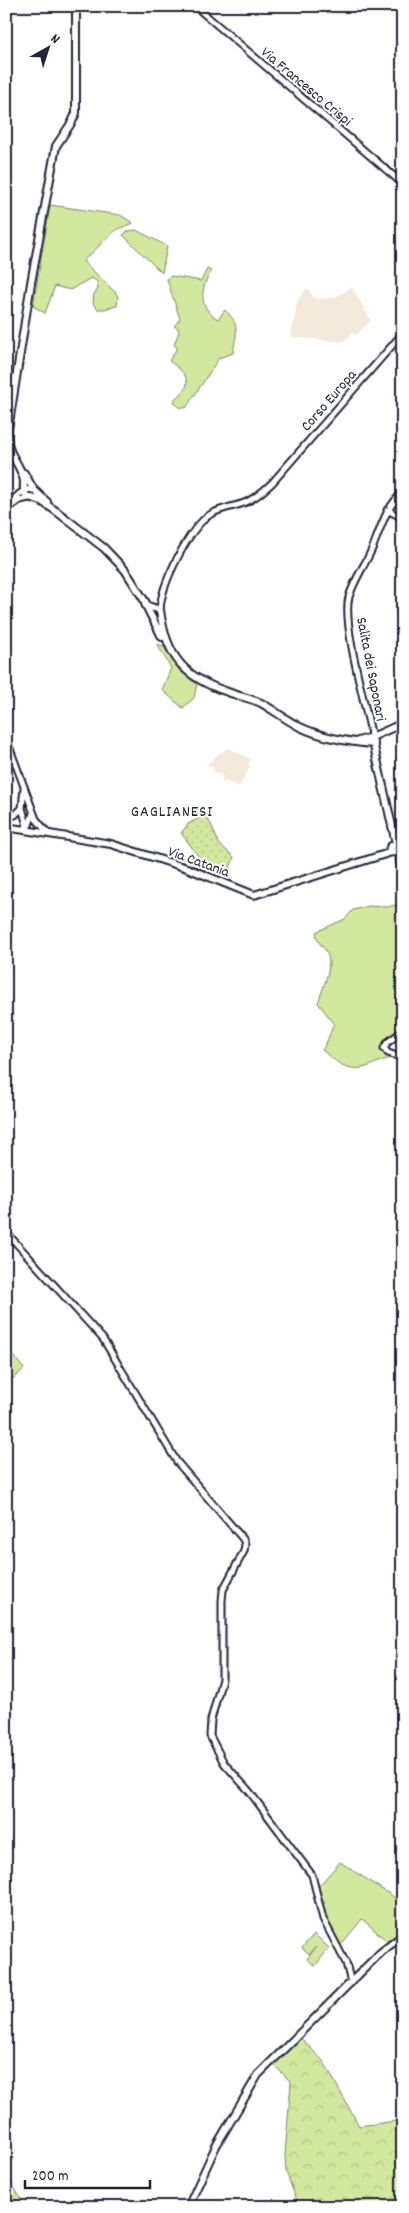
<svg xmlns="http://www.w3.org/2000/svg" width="409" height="2213" viewBox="0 0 409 2213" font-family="Dekko,sans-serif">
  <defs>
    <pattern id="forest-crowns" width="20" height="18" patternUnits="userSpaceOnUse" patternTransform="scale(1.25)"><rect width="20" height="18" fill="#d1e89e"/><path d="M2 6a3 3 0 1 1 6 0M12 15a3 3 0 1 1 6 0" fill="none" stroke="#b3c789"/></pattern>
    <pattern id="park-dots" width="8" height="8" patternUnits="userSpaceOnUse" patternTransform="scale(1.25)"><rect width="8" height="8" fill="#d1e89e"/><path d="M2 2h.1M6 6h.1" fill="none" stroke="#b3c789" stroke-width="1.8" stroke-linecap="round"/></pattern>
  </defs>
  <rect width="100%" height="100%" fill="#fff"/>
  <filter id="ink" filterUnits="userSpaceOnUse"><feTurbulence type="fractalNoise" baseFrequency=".02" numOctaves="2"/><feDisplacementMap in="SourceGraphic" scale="10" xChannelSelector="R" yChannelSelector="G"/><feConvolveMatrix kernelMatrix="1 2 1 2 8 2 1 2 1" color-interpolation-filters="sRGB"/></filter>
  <g filter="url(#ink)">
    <!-- built -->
    <path fill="#f3eadc" d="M307 287 314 298 320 299 336 297 352 287 371 321 356 335 351 332 350 336 342 342 291 337 297 302Z
      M229 748 252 760 248 762 250 767 239 787 225 781 224 783 221 780 223 776 213 771 214 768 207 765 220 753Z"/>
    <!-- grass -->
    <path fill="#d1e89e" stroke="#7a856c" d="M50 205 120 215 133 223 116 230 83 261 116 293 118 297 117 306 104 309H97L93 303 94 294 98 289 97 281 91 278 70 290 55 286 45 313 33 306Z
      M136 230 167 246 162 273 123 235 128 231Z
      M207 269 211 271C200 289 198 308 218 319L225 310C241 325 236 334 233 353L219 358 186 408 178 407 174 401C176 396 179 396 183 392 194 379 179 368 169 361L177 348 174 344 179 332 178 328 174 326 180 319 167 279 171 276 201 281Z
      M157 644 163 646 180 671 197 684 194 698 183 708 162 690 171 668Z
      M403 903V1024L382 1046 385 1053 396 1058C387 1058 380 1061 372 1065 351 1074 338 1064 322 1050L326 1044 334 1023 318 1003C322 990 332 969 328 956 325 946 317 945 316 932L345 919 353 910 369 906 388 907Z
      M10 1352 24 1369 8 1383 6 1380V1355Z
      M340 1862 403 1903V1930L388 1942 362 1919 340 1946 328 1925 322 1905 325 1903 321 1899 318 1887Z
      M314 1934 329 1948 315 1966 307 1959 316 1947 309 1955 302 1948Z
      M11 2181 25 2207H6V2186Z"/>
    <!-- forest -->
    <path fill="url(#forest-crowns)" stroke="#7a856c" d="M301 2038 324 2062 359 2126 403 2120V2207H310L297 2201 286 2172 285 2155 291 2082 273 2064Z"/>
    <!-- park -->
    <path fill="url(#park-dots)" stroke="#7a856c" d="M200 810H201L211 824 219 844 234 857 225 881 196 867 199 857 181 833 188 824 201 817Z"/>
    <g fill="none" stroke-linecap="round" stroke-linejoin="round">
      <defs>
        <path id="tertiary" d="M195 6 403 184
          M11 506 20 500 29 498
          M6 509C13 500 22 487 34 490
          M387 510 403 518
          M160 610C161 585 189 527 211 514 222 508 233 507 244 503 255 499 264 490 272 483L403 333
          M371 733C365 703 342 623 349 597 354 580 365 565 372 549 382 526 384 510 403 492
          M6 738 36 819 47 832
          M22 808 28 829
          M6 817 15 815 22 808 24 788
          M24 829 29 825 33 813
          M397 850 403 877
          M403 1031 388 1042 384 1048 388 1053 403 1058
          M6 1232 103 1339 177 1462 243 1539 245 1544 244 1551 223 1590 222 1601V1679L211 1720 210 1736 224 1763 249 1791 312 1875 323 1919 346 1963 351 1983"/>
        <path id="secondary" d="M76 6V113L72 122 56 146 31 283 7 436C8 455 18 461 23 477 26 485 21 487 26 496L41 501 56 511 104 548 125 570 148 606 160 610C166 656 184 678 228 692 238 696 250 698 261 703 274 710 286 720 300 727 323 738 349 742 374 744
          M24 473 34 490 47 502
          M145 604 162 637
          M371 733 397 848
          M358 741 372 737 403 723
          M6 827 111 844 187 868 254 895 392 852
          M389.5 849a3.5 3.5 0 1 1 7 0a3.5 3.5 0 1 1-7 0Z
          M188 2207 216 2146 258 2075 380 1953 403 1935"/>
      </defs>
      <!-- tertiary casing -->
      <use href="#tertiary" stroke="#22223b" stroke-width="9"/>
      <!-- secondary casing -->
      <use href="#secondary" stroke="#22223b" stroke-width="10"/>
      <!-- tertiary -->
      <use href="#tertiary" stroke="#fff" stroke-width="5"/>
      <!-- secondary -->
      <use href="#secondary" stroke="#fff" stroke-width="6"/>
    </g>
  </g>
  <g text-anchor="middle" stroke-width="4" stroke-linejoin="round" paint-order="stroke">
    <!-- street labels -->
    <g font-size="15" fill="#22223b" stroke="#fff">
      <text transform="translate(307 86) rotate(40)" y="5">Via Francesco Crispi</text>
      <text transform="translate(328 400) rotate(-49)" y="5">Corso Europa</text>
      <text transform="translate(372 669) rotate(79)" y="5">Salita dei Saponari</text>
      <text transform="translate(199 861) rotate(20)" y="5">Via Catania</text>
    </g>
    <!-- neighbourhood labels -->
    <g font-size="16" letter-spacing="1" fill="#22223b" stroke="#fff">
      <text x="172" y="816">GAGLIANESI</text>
    </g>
  </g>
  <!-- margin -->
  <rect width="409" height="2213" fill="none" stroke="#fff" stroke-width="25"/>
  <rect x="12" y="12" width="384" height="2188" fill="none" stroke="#22223b" stroke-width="2" filter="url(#ink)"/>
  <!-- north arrow -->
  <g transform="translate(48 48) rotate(39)" stroke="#ffffff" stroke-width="4" paint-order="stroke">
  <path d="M0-4L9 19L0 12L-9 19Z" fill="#22223b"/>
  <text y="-8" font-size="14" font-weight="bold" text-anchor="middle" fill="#22223b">N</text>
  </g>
  <!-- scale -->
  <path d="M25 2180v8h125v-8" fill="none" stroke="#22223b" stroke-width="2.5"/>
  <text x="32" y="2180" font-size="15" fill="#22223b" stroke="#ffffff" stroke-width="4" paint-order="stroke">200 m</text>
</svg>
